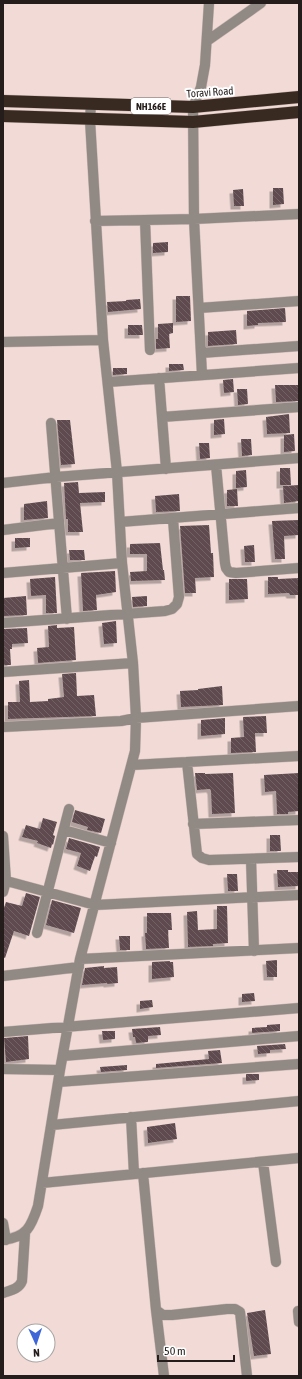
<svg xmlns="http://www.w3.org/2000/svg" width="302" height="1379" viewBox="0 0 302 1379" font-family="'Asap Condensed',sans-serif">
  <defs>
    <pattern id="building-back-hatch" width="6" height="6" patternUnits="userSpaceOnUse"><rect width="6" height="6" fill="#5f4c50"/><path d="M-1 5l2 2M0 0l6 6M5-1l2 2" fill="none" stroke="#726265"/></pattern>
    <filter id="shadow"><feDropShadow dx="-3.5" dy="3.5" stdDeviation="0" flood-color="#0004"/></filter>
  </defs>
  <rect width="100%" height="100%" fill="#f2dbd7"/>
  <!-- building -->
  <path fill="url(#building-back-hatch)" filter="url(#shadow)" d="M273 188H283L284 204 273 205Z
    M243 189 244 206H234L233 190Z
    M168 242V252L153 253V243Z
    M176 296H190L191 321 176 322Z
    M140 299 141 309 108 312 107 302 126 301V300Z
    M285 308 286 322 258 323V325L247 326V311Z
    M173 323V333L169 334 170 348 156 349V339H158V324Z
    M128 325H142L143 335H128Z
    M236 330 237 344 208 346V332Z
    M169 364H183L184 370 169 371Z
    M113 368H127V374L113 375Z
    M233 379 234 392 224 393 223 380Z
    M275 385H299V401L276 402Z
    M237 389H247L248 404 238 405Z
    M289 414 290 433 267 434 266 417Z
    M224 419 225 434 214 435V420Z
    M57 420H70L75 464 61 465Z
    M294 434 295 451 284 452V435Z
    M241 439H251L252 455 242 456Z
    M199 443H209L210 458 200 459Z
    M280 468H290L291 485H280Z
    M246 470 247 487 236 488V471Z
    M78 482 79 493 105 492V502L80 503 83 532H68V519H66L64 483Z
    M299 485V501L284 503 283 486Z
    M237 489 238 506H227V490Z
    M179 494 180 511 156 512 155 496Z
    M47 501 48 518 24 520V504Z
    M299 520V535L284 536 285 559H275L272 521Z
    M209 525 211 553H213L214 577 195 578 196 593H185L180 526Z
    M15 538H30V547L15 548Z
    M160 543 163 570H164L165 580 131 581 130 572 147 571V554H130V544Z
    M254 545 255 562H245L244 546Z
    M69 550H84L85 560H70Z
    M115 571 116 592 96 595 97 610 83 611 81 573Z
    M55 577 57 613H46V595L31 596 30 579Z
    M268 577H278V579L299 578V595H290L289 593 268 594Z
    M229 579H247L248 599 229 600Z
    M26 596 27 615 3 616V598Z
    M147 596V606L133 607 132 597Z
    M116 621 117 643 104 644 102 623Z
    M57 625V628L74 627 76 660 38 663 37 648 49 647 48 626Z
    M27 628 28 643 12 644V649H10L11 665H3V629Z
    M76 673 77 696 94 695 96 716 8 719V702H20L19 681 29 680 30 702 48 701V699L64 697 62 674Z
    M222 686 223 705 181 707 180 691 198 690V689Z
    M266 716 267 733H255L256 752 231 753V738L244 737 243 717Z
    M225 718V734L201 736V720Z
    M195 773H205V774L233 773 235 813 212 814 211 791 210 789 197 790Z
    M299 773V811L288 812V814H277L276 791 265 792 264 775Z
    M75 810 105 819 101 833 87 830 88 827 72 822Z
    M43 818 57 822 53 835 55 836 53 845 52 844 51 848 37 843 38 841 22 837 26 825 40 829Z
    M270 835H280L281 851H270Z
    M69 838 100 847 97 857 95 856 90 871 77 866 81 853 66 849Z
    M277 870H288V872H299V886L278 887Z
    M227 874H237L238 891H228Z
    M26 893 40 897 29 936 14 931 5 958 3 957V911L6 902 22 906Z
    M52 900 81 908 74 933 46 925Z
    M217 906H227L228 943 213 944V946L188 947 187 912 197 911 198 930 217 929Z
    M147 913H171L172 930H168L169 948 146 949 145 933H147Z
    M119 936H130V950H120Z
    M277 960V977H267L266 961Z
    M170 961V962H173L174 977 152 979V962Z
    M104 966V968L117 967 118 983 107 984V983L82 985 85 968Z
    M254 993 255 1001 242 1002V994Z
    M152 1000 153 1007 140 1009V1001Z
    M280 1024V1031L252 1033V1028L267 1027V1025Z
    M160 1027 161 1035 148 1036V1042L136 1043 135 1037H133L132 1029Z
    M102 1031H115V1039L103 1040Z
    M28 1036 29 1059 6 1062 4 1038Z
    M285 1044 286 1049 270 1050V1053L258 1054 257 1046Z
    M220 1050 222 1063 156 1068V1064L209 1059 208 1051Z
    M127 1065V1070L101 1072 100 1067Z
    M246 1074H259V1080L246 1081Z
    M175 1123 177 1139 148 1143 147 1127Z
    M265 1310 271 1354 254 1356 247 1313Z"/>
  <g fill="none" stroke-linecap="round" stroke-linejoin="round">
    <defs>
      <path id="minor" d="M207 41 261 3
        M145 220 150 350
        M95 221 194 219 299 214
        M199 308 299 301
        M3 342 103 340
        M201 353 299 346
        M202 375 194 219 193 107 201 87 205 65 209 3
        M159 378 166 469
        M108 382 299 368
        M162 417 299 407
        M51 423 67 619
        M216 465 225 563 226 568 229 572 236 573 299 568
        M3 483 56 477 299 458
        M120 522 299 508
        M3 530 59 523
        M3 573 122 563
        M3 623 165 611 172 609 177 604 179 597 173 519
        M3 672 133 663
        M3 727 121 721 136 718 299 706
        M187 762 197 854 202 858 209 860 299 857
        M132 765 299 756
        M193 824 299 820
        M64 830 111 843
        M3 836 6 881 3 892
        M251 859 254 951
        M3 880 95 905 299 895
        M37 933 69 809
        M80 959 299 948
        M3 976 79 967
        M3 1032 299 1008
        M63 1056 299 1036
        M3 1069 60 1070
        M58 1082 299 1064
        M131 1117 134 1174
        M52 1125 299 1101
        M263 1162 276 1262
        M143 1173 156 1310 163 1315H172L227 1309H235L240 1312 247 1376
        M42 1183 299 1158
        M3 1223 6 1240
        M3 1240C27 1237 31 1227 38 1206L60 1070 80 959 135 751 136 718 133 663 122 563 117 472 103 340 90 120 91 104
        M3 1293C11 1290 19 1289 22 1281L25 1233
        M156 1310 164 1376
        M298 1311 299 1322"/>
      <path id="highway" d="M3 101 193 107 299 97
        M3 116 193 122 299 112"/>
    </defs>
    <!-- minor casing -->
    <use href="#minor" stroke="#cdb9b5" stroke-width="11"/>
    <!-- highway casing -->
    <use href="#highway" stroke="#cdb9b5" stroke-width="13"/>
    <!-- minor -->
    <use href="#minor" stroke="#918984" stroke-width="10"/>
    <!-- highway -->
    <use href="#highway" stroke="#382a21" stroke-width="12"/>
  </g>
  <g text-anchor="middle" stroke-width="4" stroke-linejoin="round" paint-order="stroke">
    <!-- shield labels -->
    <rect fill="#fff" stroke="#666160" stroke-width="1" x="131" y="98" width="40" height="16" rx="3"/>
    <g font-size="10" font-weight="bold" fill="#251d1c">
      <text x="151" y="110">NH166E</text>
    </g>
    <!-- street labels -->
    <g font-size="11" fill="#251d1c" stroke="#fff">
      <text transform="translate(210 92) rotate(-4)" y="4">Toravi Road</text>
    </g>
  </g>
  <!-- border -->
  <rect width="302" height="1379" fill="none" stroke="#251d1c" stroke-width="8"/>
  <!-- north arrow -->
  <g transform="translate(36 1343) rotate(177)"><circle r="19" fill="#ffffff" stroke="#a8a5a4"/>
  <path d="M0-3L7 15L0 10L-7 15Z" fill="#3e66d7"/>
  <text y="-6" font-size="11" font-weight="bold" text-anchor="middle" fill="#251d1c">N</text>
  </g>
  <!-- scale -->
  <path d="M158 1355v6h76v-6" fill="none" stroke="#251d1c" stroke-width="2"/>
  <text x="164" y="1355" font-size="12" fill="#251d1c" stroke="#ffffff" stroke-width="3" paint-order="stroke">50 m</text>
</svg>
